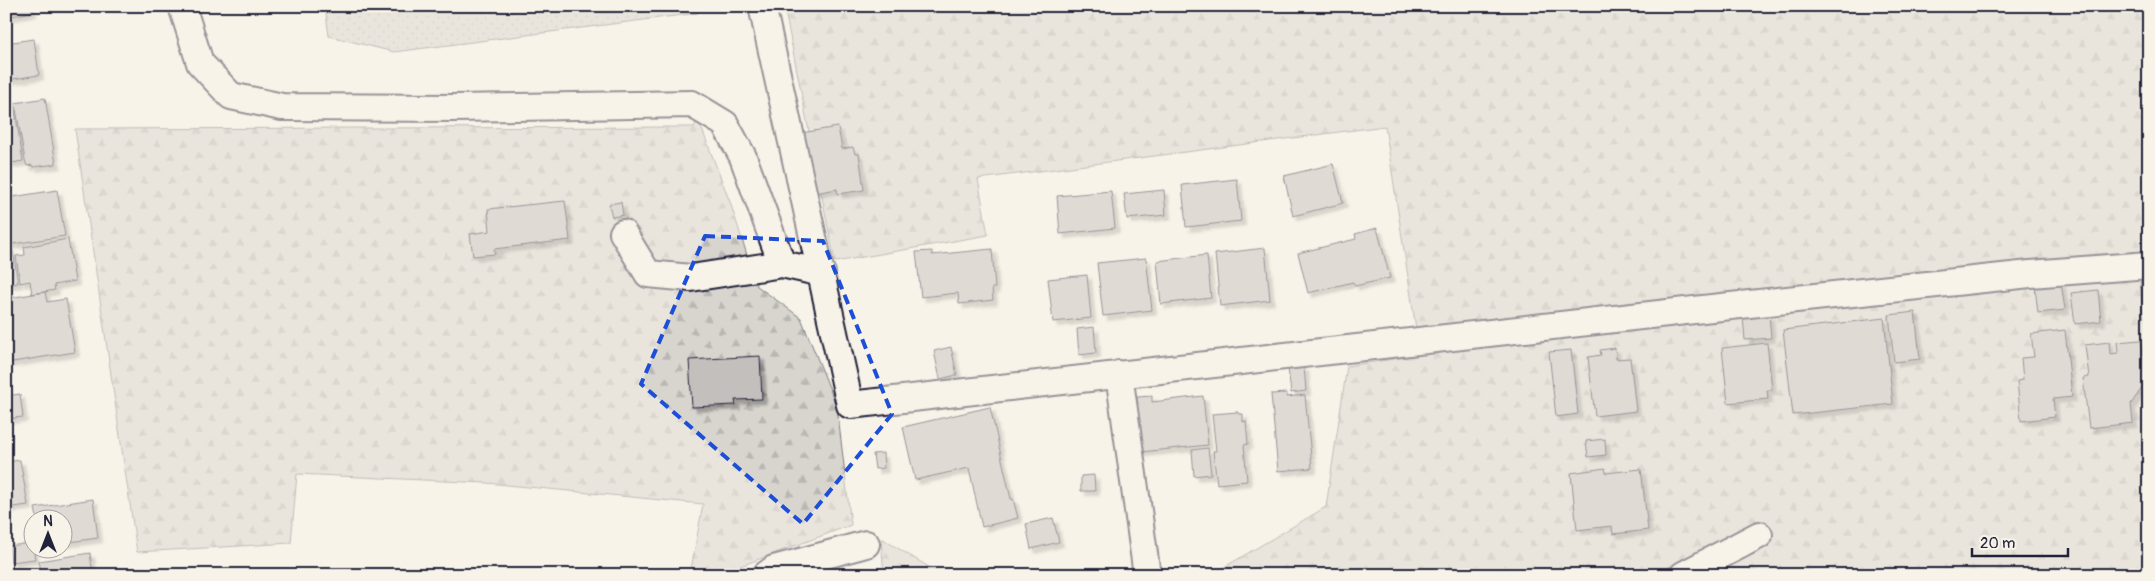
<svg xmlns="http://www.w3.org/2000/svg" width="2155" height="581" viewBox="0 0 2155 581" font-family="Pangolin,sans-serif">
  <defs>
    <pattern id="forest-firs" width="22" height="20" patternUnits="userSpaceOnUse" patternTransform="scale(1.25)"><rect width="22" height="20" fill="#d8d5cf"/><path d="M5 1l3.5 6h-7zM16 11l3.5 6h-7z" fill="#b9b7b3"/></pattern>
    <pattern id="park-dots" width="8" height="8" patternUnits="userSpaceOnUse" patternTransform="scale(1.25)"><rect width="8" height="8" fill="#d8d5cf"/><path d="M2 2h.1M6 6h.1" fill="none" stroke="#b9b7b3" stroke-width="1.8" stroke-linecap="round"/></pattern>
    <filter id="shadow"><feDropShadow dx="4.5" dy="4.5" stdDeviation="1" flood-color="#0004"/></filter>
  </defs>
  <rect width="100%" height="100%" fill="#f7f3e8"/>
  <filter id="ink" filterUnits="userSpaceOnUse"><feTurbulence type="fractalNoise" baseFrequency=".02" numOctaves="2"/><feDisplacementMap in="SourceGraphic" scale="10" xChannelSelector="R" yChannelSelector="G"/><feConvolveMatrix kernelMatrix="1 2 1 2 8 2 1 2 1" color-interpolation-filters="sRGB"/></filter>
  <g filter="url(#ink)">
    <!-- forest -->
    <path fill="url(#forest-firs)" stroke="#7d7c85" d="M784 6H2149V575H1211L1326 507 1347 366 1420 355 1385 126 978 179 988 235 835 262Z
      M698 119 730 202 757 286 801 318 837 407 851 525 716 575H690L703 504 487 483 297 474 291 543 137 552 75 129 694 127Z
      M881 538 942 575H884Z"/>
    <!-- park -->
    <path fill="url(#park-dots)" stroke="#7d7c85" d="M325 6H697L698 13 394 52 329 36Z"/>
    <!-- building -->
    <path fill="#c2bfbd" stroke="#22223b" filter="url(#shadow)" d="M6 6H31L32 12 6 17Z
      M34 39 39 75 6 80V43Z
      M45 98 56 164 33 167 32 165 27 166 25 160 15 103Z
      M14 105 23 161 6 164V106Z
      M838 127 842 149 853 147 855 154H859L864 190 838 194 837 189 815 193 801 133Z
      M1333 164 1343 203 1293 216 1284 176Z
      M2146 178H2149V201Z
      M1237 179 1241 221 1186 227 1182 185Z
      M57 190 65 236 6 245V198Z
      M1164 190 1166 215 1127 219 1124 194Z
      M1111 191 1115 228 1060 234 1057 196Z
      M565 201 570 240 494 249 495 254 473 256 470 234 490 231 488 209Z
      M621 202 623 215 612 217 609 204Z
      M1377 228 1390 278 1355 286 1353 282 1308 293 1298 253 1356 239 1355 234Z
      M68 239 75 281 54 285 55 290 32 294 30 281 20 283 16 256 25 255 24 247Z
      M1265 248 1270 300 1220 306 1215 254Z
      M992 249 995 288H992L993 300 959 304 958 293 921 297 916 252 932 251V255Z
      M13 251 18 283 6 285V252Z
      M1207 255 1211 298 1161 304 1157 261Z
      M1146 258 1152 310 1103 316 1097 263Z
      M1087 275 1091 318 1053 322 1048 279Z
      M2149 280V317H2143L2140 281Z
      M2061 283 2065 310 2038 313 2035 287Z
      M2098 290 2101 321 2075 324 2071 293Z
      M45 292 47 302 66 299 75 352 6 363V314L11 313 9 298Z
      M1915 312 1920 359 1894 362 1889 315Z
      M1769 315 1771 338 1745 340 1743 317Z
      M1884 318 1893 404 1793 415 1783 330Z
      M1094 327 1096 353 1079 355 1077 329Z
      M2065 330 2072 397 2053 399 2055 417 2021 421 2017 381 2023 380 2021 358 2034 357 2031 334Z
      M2141 340 2143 354 2149 353V382H2146L2131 404 2133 423 2089 428 2083 378 2089 377 2085 345 2109 342 2110 354 2118 353 2117 342Z
      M1767 343 1772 390H1767L1768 399 1728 403 1722 348Z
      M951 347 957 375 940 379 934 351Z
      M1615 348 1616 359 1630 358 1636 411 1595 416 1588 357 1601 355 1600 350Z
      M1571 350 1578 414 1556 417 1549 352Z
      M760 356 762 399 735 400 736 405 692 407 689 360Z
      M1304 367 1306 391 1291 393 1288 368Z
      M1287 393V397L1305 395 1312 468 1278 471 1271 394Z
      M20 394 23 417 6 419V396Z
      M1152 396V402L1203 396 1208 445 1141 452 1135 404H1138L1137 397Z
      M990 407 1011 499H1013L1018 518 982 527 969 468 915 480 903 427Z
      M1238 412V414H1243V422L1246 421 1248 444 1244 445 1247 481 1217 484 1213 451H1216L1212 414Z
      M1605 439 1606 455 1588 457 1586 441Z
      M1208 448 1211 474 1194 476 1192 450Z
      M883 453 884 468 875 469 873 454Z
      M20 460 28 505 6 508V462Z
      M1605 468 1606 473 1641 469 1648 530 1613 534 1612 526 1577 530 1571 473Z
      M1094 475 1095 491H1081V476Z
      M93 499 98 538 62 543V518H37L35 508Z
      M1053 518 1059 542 1031 549 1026 524Z
      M32 543 35 559 11 562 9 546Z
      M90 553 93 575H35V572L41 571 39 561Z"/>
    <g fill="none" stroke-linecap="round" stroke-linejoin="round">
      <defs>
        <path id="minor" d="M182 6 200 63 231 96 282 107 454 108 692 104 725 124 743 157 782 264 822 273
          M762 6 850 405 1712 308 2030 274 2149 265
          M623 233 648 274 691 278 782 264
          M1119 374 1147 575
          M766 575 774 569 866 544
          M1683 575 1759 535"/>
      </defs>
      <!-- minor casing -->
      <use href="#minor" stroke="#22223b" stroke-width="30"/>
      <!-- minor -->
      <use href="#minor" stroke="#f7f3e8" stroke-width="26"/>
    </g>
  </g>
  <!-- marked area -->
  <path d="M0 0H2155V581H0ZM705 236 823 241 892 414 803 524 641 384Z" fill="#f7f3e8" fill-opacity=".55" fill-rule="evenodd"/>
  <path fill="none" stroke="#1d4ed8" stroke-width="4" stroke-dasharray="10 6" stroke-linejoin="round" d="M705 236 823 241 892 414 803 524 641 384Z"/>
  <!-- margin -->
  <rect width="2155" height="581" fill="none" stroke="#f7f3e8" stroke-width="25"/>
  <rect x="12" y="12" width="2130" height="556" fill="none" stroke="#22223b" stroke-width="2" filter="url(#ink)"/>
  <!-- north arrow -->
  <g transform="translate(48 534)"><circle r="24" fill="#f7f3e8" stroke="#a29fa3"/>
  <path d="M0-4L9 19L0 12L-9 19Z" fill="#22223b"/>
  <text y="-8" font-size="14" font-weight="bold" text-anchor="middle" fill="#22223b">N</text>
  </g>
  <!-- scale -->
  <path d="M1972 548v8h96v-8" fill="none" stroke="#22223b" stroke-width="2.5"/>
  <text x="1980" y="548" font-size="15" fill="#22223b" stroke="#f7f3e8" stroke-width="4" paint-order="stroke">20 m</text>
</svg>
